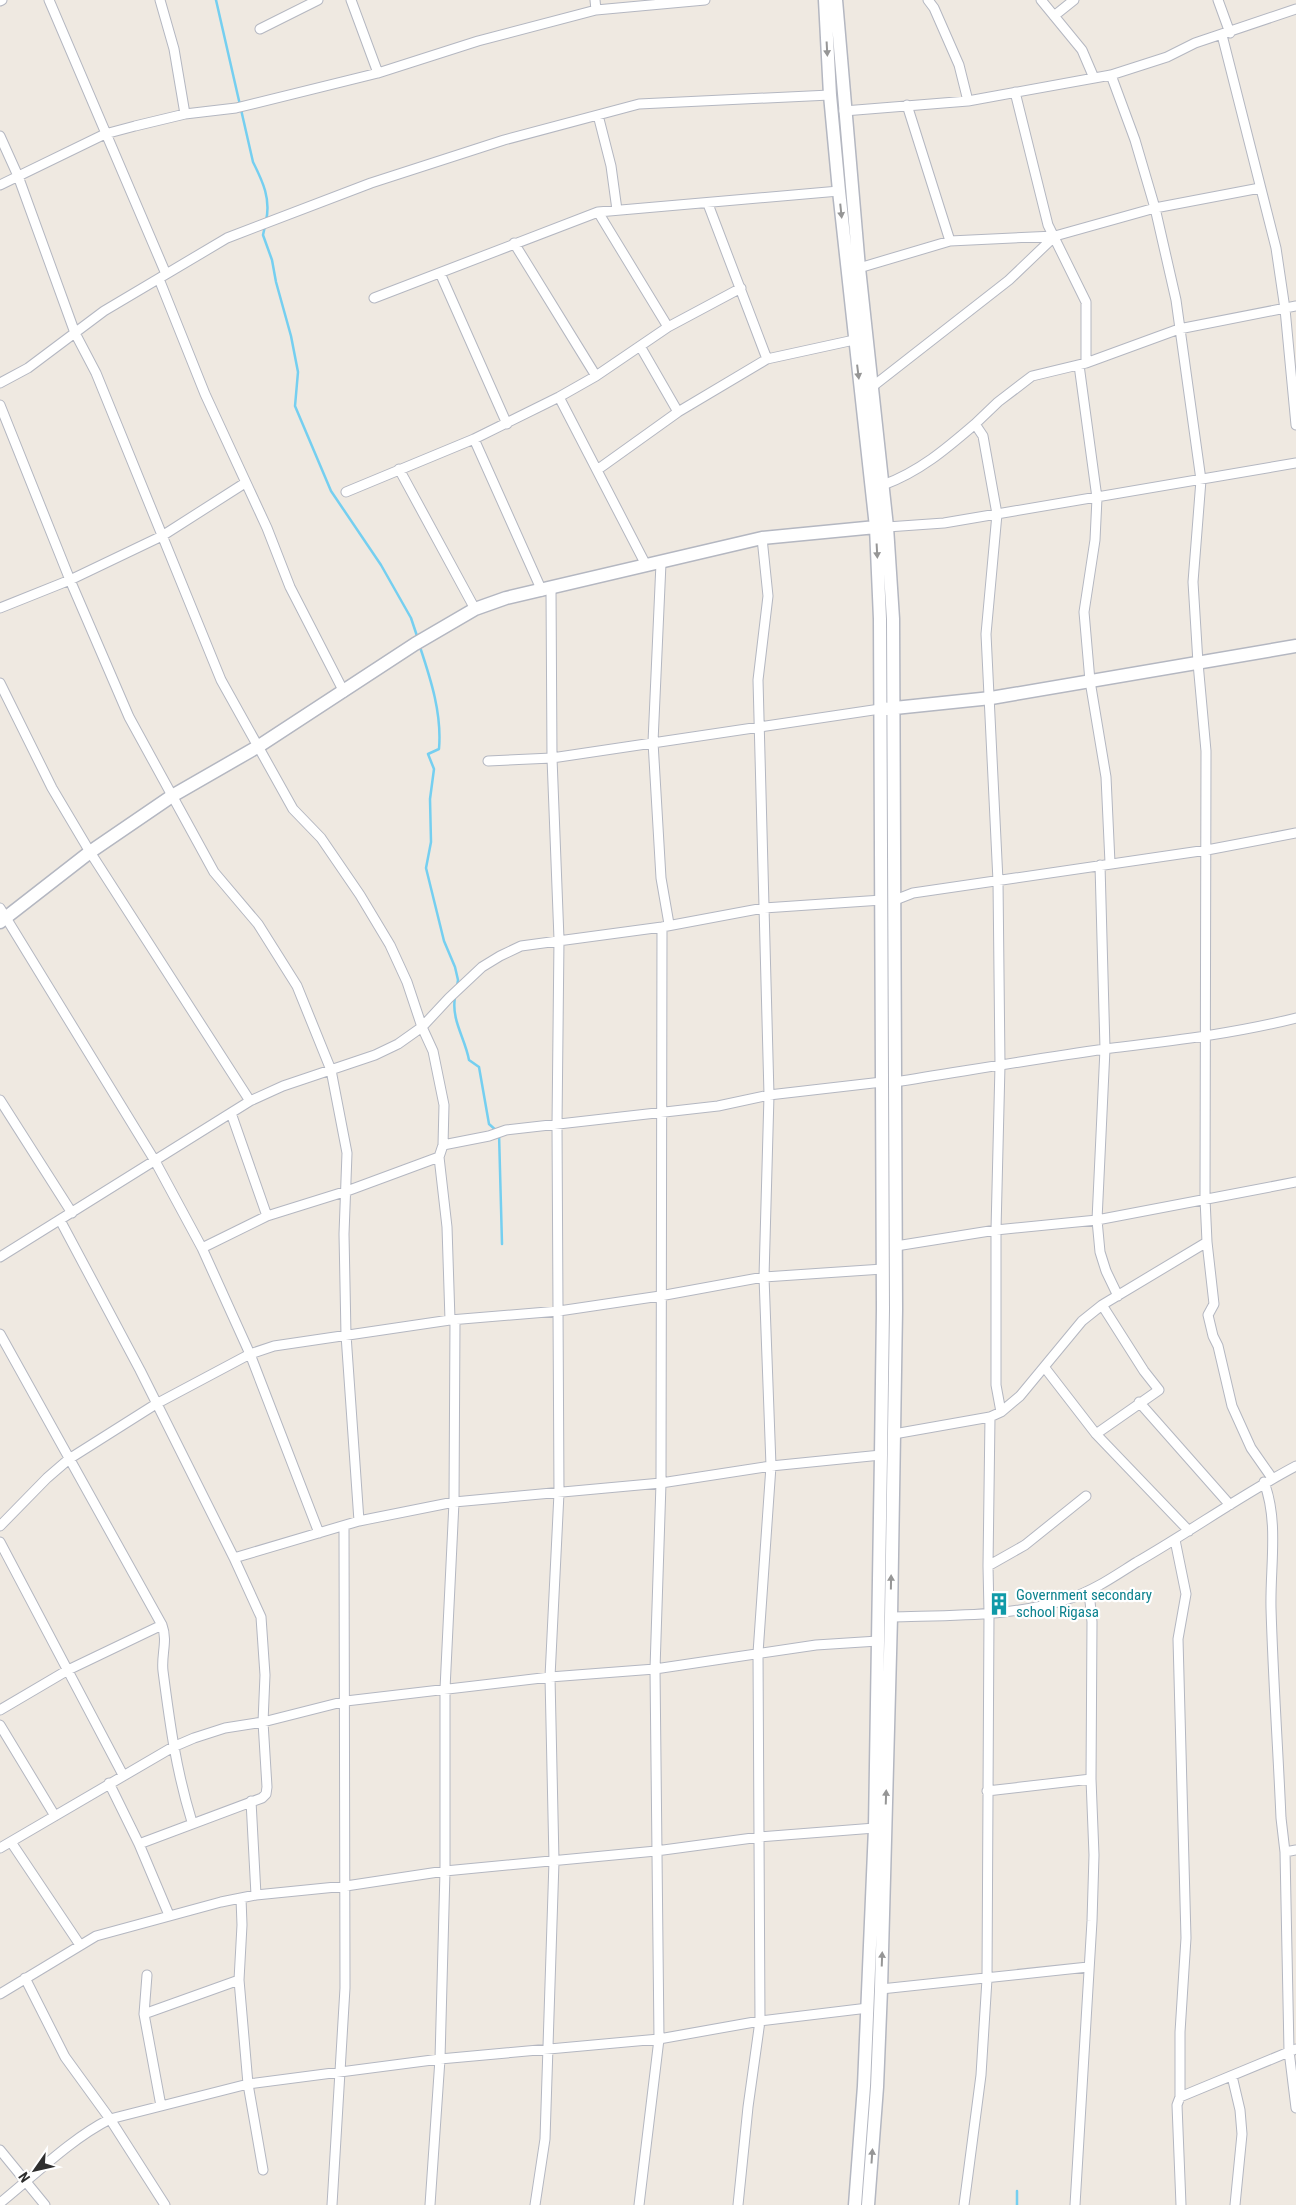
<svg xmlns="http://www.w3.org/2000/svg" width="1296" height="2205" viewBox="0 0 1296 2205" font-family="'Roboto Condensed',sans-serif">
  <rect width="100%" height="100%" fill="#efe9e1"/>
  <g fill="none" stroke-linecap="round" stroke-linejoin="round">
    <!-- stream -->
    <path stroke="#75cff0" stroke-width="2.5" d="M216 0 253 162C263 182 271 199 266 221
      M265 226 263 235 272 260 276 282 291 336 298 372 295 406 331 491 381 565 411 618 418 639
      M420 647C431 680 442 714 439 749L428 754 434 769 430 799 431 842 426 868 444 941 455 967 458 980 457 987
      M455 997C451 1020 465 1038 469 1060L479 1067 489 1124 499 1133 502 1244
      M1017 2191V2205"/>
    <defs>
      <path id="street" d="M49 0 166 274
        M160 0 174 49 185 114
        M351 0 378 73
        M595 0 596 10
        M928 0 934 8 959 65 968 101
        M1041 0 1082 50 1094 78
        M1218 0 1230 33
        M0 1 2 0
        M1054 16 1074 0
        M260 29 318 0
        M1222 35 1276 248 1285 309 1296 425
        M1111 75 1135 140 1155 208 1176 300 1201 480 1193 582 1198 663 1206 751 1205 1199 1207 1242 1214 1304 1208 1315 1213 1336 1218 1346 1232 1406 1251 1448 1272 1478
        M1015 92 1048 225 1086 302V363
        M907 105 950 241
        M844 111 968 101 1111 75 1167 57 1195 43 1296 9
        M598 115 611 166 617 210
        M0 136 18 176 75 333 96 373 221 680 293 809 321 838 360 895 390 945 407 982 422 1027 433 1051 444 1105 443 1145 439 1157 447 1227 450 1320
        M0 185 105 134 135 126 185 114 236 108 378 73 478 41 596 10 705 0
        M708 204 767 359
        M598 212 668 327
        M514 243 596 376
        M859 268 950 241 1055 236 1155 208 1260 188
        M440 273 507 424
        M159 279 205 394 267 528 290 587 344 692
        M374 298 598 212 839 191
        M640 346 678 412
        M1079 365 1097 498 1095 540 1084 612 1090 681 1106 777 1110 863
        M0 383 28 368 104 311 227 238 371 183 504 140 639 104 830 95
        M872 387 1009 280 1055 236
        M559 397 646 565
        M0 405 70 580 129 717 214 872 258 924 297 986 331 1070 347 1153 344 1234 346 1335 359 1521
        M474 439 542 591
        M399 469 475 609
        M597 470 678 412 767 359 854 340
        M883 485C919 472 946 449 975 424
        M346 492 474 439 559 397 596 376 668 327 741 288
        M887 527 944 523 1296 463
        M661 563 653 742 661 878 669 924
        M0 608 70 580 162 536 245 483
        M0 683 52 788 90 852 250 1101
        M488 761 552 758 880 709
        M1100 865 1105 1049 1097 1220 1100 1252 1106 1271 1118 1296
        M895 900 913 893 1207 850 1296 833
        M0 908 155 1161 202 1248 250 1354 319 1533
        M895 1082C965 1071 1035 1059 1105 1049 1170 1041 1233 1034 1296 1018
        M0 1100 72 1213
        M231 1113 267 1216
        M443 1145 489 1136 506 1130 718 1106 769 1095 882 1082
        M60 1220 140 1370 234 1558 261 1617 265 1675 263 1722 267 1787 266 1794 262 1798 139 1844
        M896 1246 996 1230 1097 1220 1296 1182
        M202 1248 267 1216 347 1191 439 1157
        M0 1257 250 1101 283 1086 375 1055 398 1044 422 1027 449 998 482 967 500 956 521 946 662 927 764 908 882 900
        M0 1334 162 1625C168 1641 161 1655 163 1671 170 1725 176 1770 192 1822
        M1045 1368 1096 1434 1189 1531
        M1139 1402 1230 1505
        M1001 1412 996 1385V1230L1000 1065 998 881 986 634 997 514 983 436 975 424 998 402 1032 376 1086 363 1179 329 1296 306
        M894 1434 990 1417 1001 1412 1020 1396 1082 1321 1102 1305 1207 1242
        M1096 1434 1159 1390 1144 1371 1102 1305
        M1264 1482C1279 1522 1270 1566 1271 1608 1273 1678 1278 1748 1281 1818L1285 1852 1289 2051 1296 2108
        M0 1526 47 1478 69 1459 156 1404 250 1354 274 1346 450 1320 559 1311 660 1296 764 1277 883 1269
        M1175 1540 1186 1594 1178 1639 1186 1938 1180 2032V2097
        M0 1542 123 1775
        M234 1558 359 1521 454 1502 661 1483 771 1466 881 1455
        M988 1566 1025 1545 1086 1496
        M891 1617C950 1615 1015 1617 1071 1598 1095 1590 1116 1575 1137 1562 1191 1531 1241 1495 1296 1466
        M0 1710 68 1670 162 1625
        M0 1725 55 1816
        M109 1783 139 1844 169 1915
        M987 1791 1091 1779
        M251 1801 256 1895
        M11 1842 80 1945
        M0 1848 173 1747 194 1738 225 1728 263 1722 346 1701 550 1677 655 1669 816 1645 878 1641
        M1285 1852 1296 1850
        M241 1898 242 1925 239 1980 248 2084 263 2170
        M147 1975 144 2014 161 2106
        M25 1978 65 2057 110 2119 165 2205
        M881 1989 1088 1967
        M0 1994 96 1936 221 1902 256 1895 346 1886 445 1871 656 1851 760 1837 875 1828
        M144 2014 239 1980
        M1232 2076 1240 2110 1242 2134 1235 2205
        M0 2150 45 2205
        M0 2203C35 2175 69 2140 110 2119L248 2084 440 2059 659 2039 760 2021 868 2008
        M332 2205 345 1988 344 1526
        M430 2205 440 2059 445 1871V1689L454 1502 455 1320
        M535 2205 545 2139 554 1861 550 1677 559 1493 557 1125 559 939 552 758 551 589
        M639 2205 659 2039 655 1669 661 1483 662 927
        M738 2205 748 2107 760 2021 758 1653 771 1466 764 1277 769 1095 758 680 768 596 762 538
        M964 2205 981 2075 987 1979 989 1613 988 1566 990 1417
        M1075 2205 1092 1921 1094 1855 1091 1779 1092 1622 1089 1591
        M1181 2205 1177 2105 1180 2097 1296 2049"/>
      <path id="secondary" d="M825 0 830 95 839 191 876 527 880 619 883 1309 881 1455 875 1828 864 2086 855 2205
        M836 0 859 268 887 527 893 619 896 1310 891 1617 881 1989 877 2087 868 2205
        M885 709 991 698 1296 646
        M0 922 90 852 172 796 259 746 415 644 475 609 506 598 762 538 876 527"/>
    </defs>
    <!-- street casing -->
    <use href="#street" stroke="#b4b7c1" stroke-width="11"/>
    <!-- secondary casing -->
    <use href="#secondary" stroke="#b4b7c1" stroke-width="15"/>
    <!-- street -->
    <use href="#street" stroke="#fff" stroke-width="9"/>
    <!-- secondary -->
    <use href="#secondary" stroke="#fff" stroke-width="12"/>
  </g>
  <!-- one-way arrows -->
  <defs><path id="oneway-solid" d="M-6-.8H1V-3.2L6.5 0L1 3.2V.8H-6Z" transform="scale(1.25)"/></defs>
  <g fill="#969696">
    <use href="#oneway-solid" transform="translate(827 49) rotate(87)"/>
    <use href="#oneway-solid" transform="translate(841 211) rotate(84)"/>
    <use href="#oneway-solid" transform="translate(858 372) rotate(83)"/>
    <use href="#oneway-solid" transform="translate(877 551) rotate(87)"/>
    <use href="#oneway-solid" transform="translate(891 1582) rotate(-89)"/>
    <use href="#oneway-solid" transform="translate(886 1797) rotate(-88)"/>
    <use href="#oneway-solid" transform="translate(882 1959) rotate(-88)"/>
    <use href="#oneway-solid" transform="translate(872 2156) rotate(-86)"/>
  </g>
  <!-- icons -->
  <defs>
    <symbol id="building-bare" viewBox="-9 -9 18 18"><path d="M-4-6H4V6H1V3H-1V6H-4ZM-2.5-4.3h1.7v1.8h-1.7ZM.8-4.3h1.7v1.8H.8ZM-2.5-1h1.7V.8h-1.7ZM.8-1h1.7V.8H.8Z" fill="#0f9aa8" stroke="#fff" stroke-width="2.5" paint-order="stroke"/></symbol>
  </defs>
  <g fill-rule="evenodd">
    <use href="#building-bare" x="983" y="1588" width="32" height="32"/>
  </g>
  <g text-anchor="middle" stroke-width="4.5" stroke-linejoin="round" paint-order="stroke">
    <!-- culture labels -->
    <g font-size="15" fill="#0d838f" stroke="#fff" text-anchor="start">
      <text x="1016" y="1600">Government secondary<tspan x="1016" dy="17">school Rigasa</tspan></text>
    </g>
  </g>
  <!-- north arrow -->
  <g transform="translate(35 2170) rotate(236)" stroke="#ffffff" stroke-width="4" paint-order="stroke">
  <path d="M0-4L9 19L0 12L-9 19Z" fill="#2e2e2e"/>
  <text y="-8" font-size="14" font-weight="bold" text-anchor="middle" fill="#2e2e2e">N</text>
  </g>
</svg>
